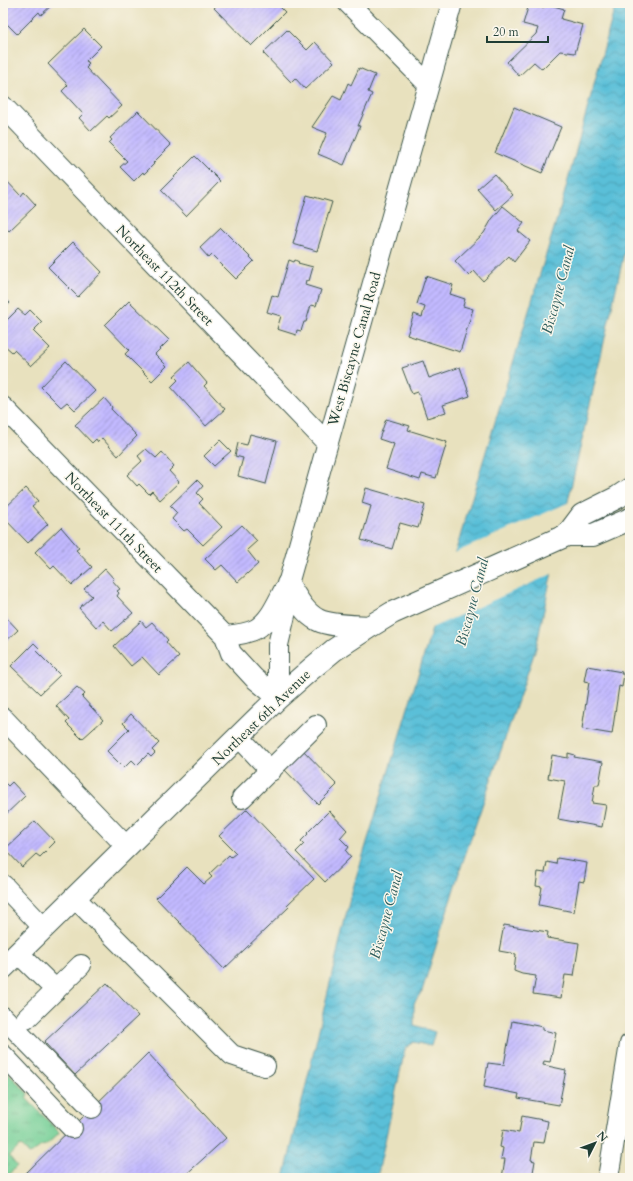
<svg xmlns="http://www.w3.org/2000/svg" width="633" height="1181" viewBox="0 0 633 1181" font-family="Cardo,serif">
  <defs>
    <pattern id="grass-tufts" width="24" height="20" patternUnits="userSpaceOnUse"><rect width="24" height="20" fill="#74cf96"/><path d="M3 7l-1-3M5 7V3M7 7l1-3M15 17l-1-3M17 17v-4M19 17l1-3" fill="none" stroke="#5fa97b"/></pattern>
    <pattern id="water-waves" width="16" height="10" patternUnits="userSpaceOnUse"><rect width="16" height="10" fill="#5abfd8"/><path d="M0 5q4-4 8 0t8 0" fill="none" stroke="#4a9cb0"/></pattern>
    <pattern id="building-hatch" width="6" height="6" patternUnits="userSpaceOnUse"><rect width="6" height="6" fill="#c2b9ff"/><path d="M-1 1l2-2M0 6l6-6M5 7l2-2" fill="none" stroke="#9d98cf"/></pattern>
  </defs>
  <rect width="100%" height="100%" fill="#fbf7ec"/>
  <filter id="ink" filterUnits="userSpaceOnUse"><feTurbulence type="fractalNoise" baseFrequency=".025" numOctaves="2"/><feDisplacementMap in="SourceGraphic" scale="8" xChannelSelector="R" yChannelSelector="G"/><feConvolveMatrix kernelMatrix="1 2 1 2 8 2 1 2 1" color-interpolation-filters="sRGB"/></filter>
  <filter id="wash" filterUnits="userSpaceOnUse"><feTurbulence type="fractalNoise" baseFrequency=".012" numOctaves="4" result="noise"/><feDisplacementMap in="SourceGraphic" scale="16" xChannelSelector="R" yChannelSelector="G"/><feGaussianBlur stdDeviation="0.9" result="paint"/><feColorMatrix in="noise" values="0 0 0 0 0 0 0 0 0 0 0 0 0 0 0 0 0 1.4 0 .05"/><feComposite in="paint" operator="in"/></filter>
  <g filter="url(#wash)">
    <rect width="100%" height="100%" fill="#e8e1be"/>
    <!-- grass -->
    <path fill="url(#grass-tufts)" stroke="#4a8665" d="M3 1067 28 1094 26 1098 59 1132 58 1134 46 1145 41 1146 32 1153 29 1154 23 1147 20 1146 9 1156 17 1166 5 1178H3Z"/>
    <!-- water -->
    <path fill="url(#water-waves)" stroke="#3c7e86" d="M616 3H630V227L550 581 536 648 457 879 422 991 414 1003V1025L435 1032 431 1046 413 1042 405 1049 377 1178H284L350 898 562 202Z"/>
    <!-- pier -->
    <path fill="#e8e1be" d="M570 502 554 573 429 629 452 554Z"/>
    <g id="blocks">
      <!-- building -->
      <path fill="url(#building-hatch)" d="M3 3H54L41 15 39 12 17 34 3 20Z
        M219 3H276L285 12 251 46 214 8Z
        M544 3 564 9 561 19 583 25 575 53 560 51 542 69 534 62 519 76 507 62 536 34 538 28 523 24 529 4 543 8Z
        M84 29 101 46 86 61 89 63 87 65 88 66 86 68 122 106 109 118 107 116 91 131 79 118 83 114 62 91 68 85 48 64Z
        M287 30 307 50 315 42 334 62 305 89 295 78 291 82 263 53Z
        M359 68 375 75 368 92 372 94 358 126H360L344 165 318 154 327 133 312 127 333 96 341 100 348 83 351 85Z
        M514 107 561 127 542 173 495 153Z
        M138 111 171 145 153 163 154 164 144 174 143 172 134 181 120 167 127 161 109 143 112 140 110 138Z
        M195 156 220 181 186 216 161 190Z
        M494 174 513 195 496 210 477 189Z
        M3 177 21 196 24 192 36 205 9 231 3 225Z
        M307 195 332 202 317 251 293 244Z
        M503 206 524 223 518 231 530 241 514 262 509 256 483 281 474 271 469 276 455 261 484 233 492 219Z
        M221 228 254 261 236 279 212 255 209 258 200 248Z
        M73 242 102 272 78 297 48 267Z
        M289 260 294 262 295 260 299 262 298 263 313 267 309 281 306 280 305 285 321 290 316 306 311 305 306 322H304L301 331 297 330 296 335 277 329 281 316 267 312 272 295 278 297Z
        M426 276 453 285 450 294 465 299 463 306 473 309 460 352 407 335 414 314 422 317 425 307 417 304Z
        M3 296 10 303 3 309Z
        M129 301 169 340 155 354 167 366 152 381 125 354 129 350 105 325Z
        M18 309 25 315 30 310 42 322 33 331 50 348 31 366 14 350 12 352 3 344V324Z
        M66 361 95 391 75 410 67 402 61 407 41 387Z
        M423 361 429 378 460 367 470 396 443 405 446 412 427 418 418 392 412 394 402 368Z
        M189 362 207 383 204 386 225 409 206 426 171 387 178 380 174 376Z
        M104 398 112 407 111 409 137 436 118 456 102 438 98 442 96 439 92 443 75 425Z
        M386 419 410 426 408 430 447 442 436 478 422 474 420 480 386 469 394 444 379 439Z
        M250 434 277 441 266 484 238 476 243 458 235 456 238 443 247 445Z
        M220 440 231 451 214 466 204 456Z
        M146 449 156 458 162 452 174 466 169 471 179 482 160 500 152 491 149 494 139 484 137 486 127 475 142 461 138 456Z
        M197 480 203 486 197 493 203 499 199 503 222 527 203 545 187 529 184 531 172 519 177 513 170 506Z
        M26 488 38 501 32 506 48 524 28 543 3 517V510Z
        M366 488 425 505 418 528 400 523 392 549 361 540 371 506 362 503Z
        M242 525 257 541 247 550 258 564 238 582 222 565 216 570 205 559Z
        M61 527 79 548 76 550 92 567 72 585 54 566 51 569 35 552Z
        M105 569 114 579 112 580 120 589 117 591 119 593 117 596 133 613 112 631 103 621 96 627 79 608 92 596 84 589Z
        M3 614 18 630 3 644Z
        M141 621 146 627 152 622 168 640 166 642 179 657 159 675 142 657 131 666 114 646Z
        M34 643 39 648 36 651 60 675 40 694 11 666Z
        M587 666 622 672 621 674H624L622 687 619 686 612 734 582 729 589 682 584 681Z
        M77 687 85 694 82 697 103 720 82 739 66 723 69 720 56 706Z
        M131 714 159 743 152 750 155 753 151 757 148 754 137 765 132 760 124 768 107 751 129 729 123 723Z
        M299 746 337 785 318 804 280 765Z
        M568 753 575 755 574 757 603 762 599 785H595L592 803 606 805 602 827 558 819 565 781 548 778 552 755 568 758Z
        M3 781 8 786 12 782 25 796 3 817Z
        M247 809 314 879 287 905 289 907 224 969 156 898 187 867 204 884 212 877 209 874 229 855 231 857 236 853 219 836Z
        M329 811 347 830 340 838 349 847 346 851 351 857 325 882 296 852 304 844 301 841 308 834 307 833Z
        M35 821 55 842 40 857 36 854 22 867 5 849Z
        M557 858 587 863 584 882 579 881 574 912 539 905 542 887 536 886 538 872 545 873 547 862 556 864Z
        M504 925 548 932 547 938 579 943 574 976 565 975 561 998 533 994 536 976 522 974 514 971 516 954 499 951Z
        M107 983 138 1016 75 1075 44 1042Z
        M512 1021 543 1027V1030L556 1033 550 1062 544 1061 543 1065 566 1070 559 1105 518 1098 519 1094 484 1087 488 1063 504 1065Z
        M148 1053 226 1138 182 1178H21Z
        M522 1116 548 1121 544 1143 534 1142 531 1160 535 1161 532 1178H502L505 1159H501L503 1148 500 1147 503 1130 519 1133Z"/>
    </g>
  </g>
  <g filter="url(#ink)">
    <use href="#blocks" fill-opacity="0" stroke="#3d5649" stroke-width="1"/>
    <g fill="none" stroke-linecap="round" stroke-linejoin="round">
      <defs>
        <path id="minor" d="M348 3 429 85
          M3 106 327 443
          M3 407 225 636
          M278 698V645L287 607 288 584 452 3
          M278 698 254 678 231 653 225 636C235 635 247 634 256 629 270 621 277 603 284 590
          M3 718 127 847
          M239 737 271 771
          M242 798 316 725
          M3 885 44 928
          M75 898 232 1055 265 1066
          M18 953 56 990
          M3 1017 92 1108
          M26 1019 81 965
          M3 1055 72 1128
          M608 1178 630 1044"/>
        <path id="major" d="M567 535 582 515 618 497 630 489
          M288 584C296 597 304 613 318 620 330 626 355 626 369 627
          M3 968 278 698 311 669 334 650 369 627 392 613 567 535H593L630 519"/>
      </defs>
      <!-- minor casing -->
      <use href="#minor" stroke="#3d5649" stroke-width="22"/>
      <!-- major casing -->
      <use href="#major" stroke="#3d5649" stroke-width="24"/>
      <!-- minor -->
      <use href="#minor" stroke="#fff" stroke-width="20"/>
      <!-- major -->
      <use href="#major" stroke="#fff" stroke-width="22"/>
    </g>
  </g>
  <g text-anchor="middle" stroke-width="3" stroke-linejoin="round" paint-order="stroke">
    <!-- street labels -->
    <g font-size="14" fill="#1f3d34" stroke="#fbf7ec">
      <text transform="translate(165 275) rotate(46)" y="5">Northeast 112th Street</text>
      <text transform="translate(354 349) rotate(-74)" y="5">West Biscayne Canal Road</text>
      <text transform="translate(114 522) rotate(46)" y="5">Northeast 111th Street</text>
      <text transform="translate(261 717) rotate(-44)" y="5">Northeast 6th Avenue</text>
    </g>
    <!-- water labels -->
    <g font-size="15" font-style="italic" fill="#2e5e5d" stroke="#fbf7ec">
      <text transform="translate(558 290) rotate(-75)" y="5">Biscayne Canal</text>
      <text transform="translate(472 602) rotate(-75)" y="5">Biscayne Canal</text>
      <text transform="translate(386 915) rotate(-75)" y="5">Biscayne Canal</text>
    </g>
  </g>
  <!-- margin -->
  <rect width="633" height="1181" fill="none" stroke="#fbf7ec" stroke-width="16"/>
  <!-- north arrow -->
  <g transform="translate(595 1143) rotate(48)" stroke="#fbf7ec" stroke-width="3" paint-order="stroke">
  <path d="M0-3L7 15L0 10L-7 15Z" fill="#1f3d34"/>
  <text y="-6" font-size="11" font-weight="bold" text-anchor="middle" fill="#1f3d34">N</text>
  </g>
  <!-- scale -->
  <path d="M487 36v6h61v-6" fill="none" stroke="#1f3d34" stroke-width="2"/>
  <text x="493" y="36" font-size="12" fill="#1f3d34" stroke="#fbf7ec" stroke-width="3" paint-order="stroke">20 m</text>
</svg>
